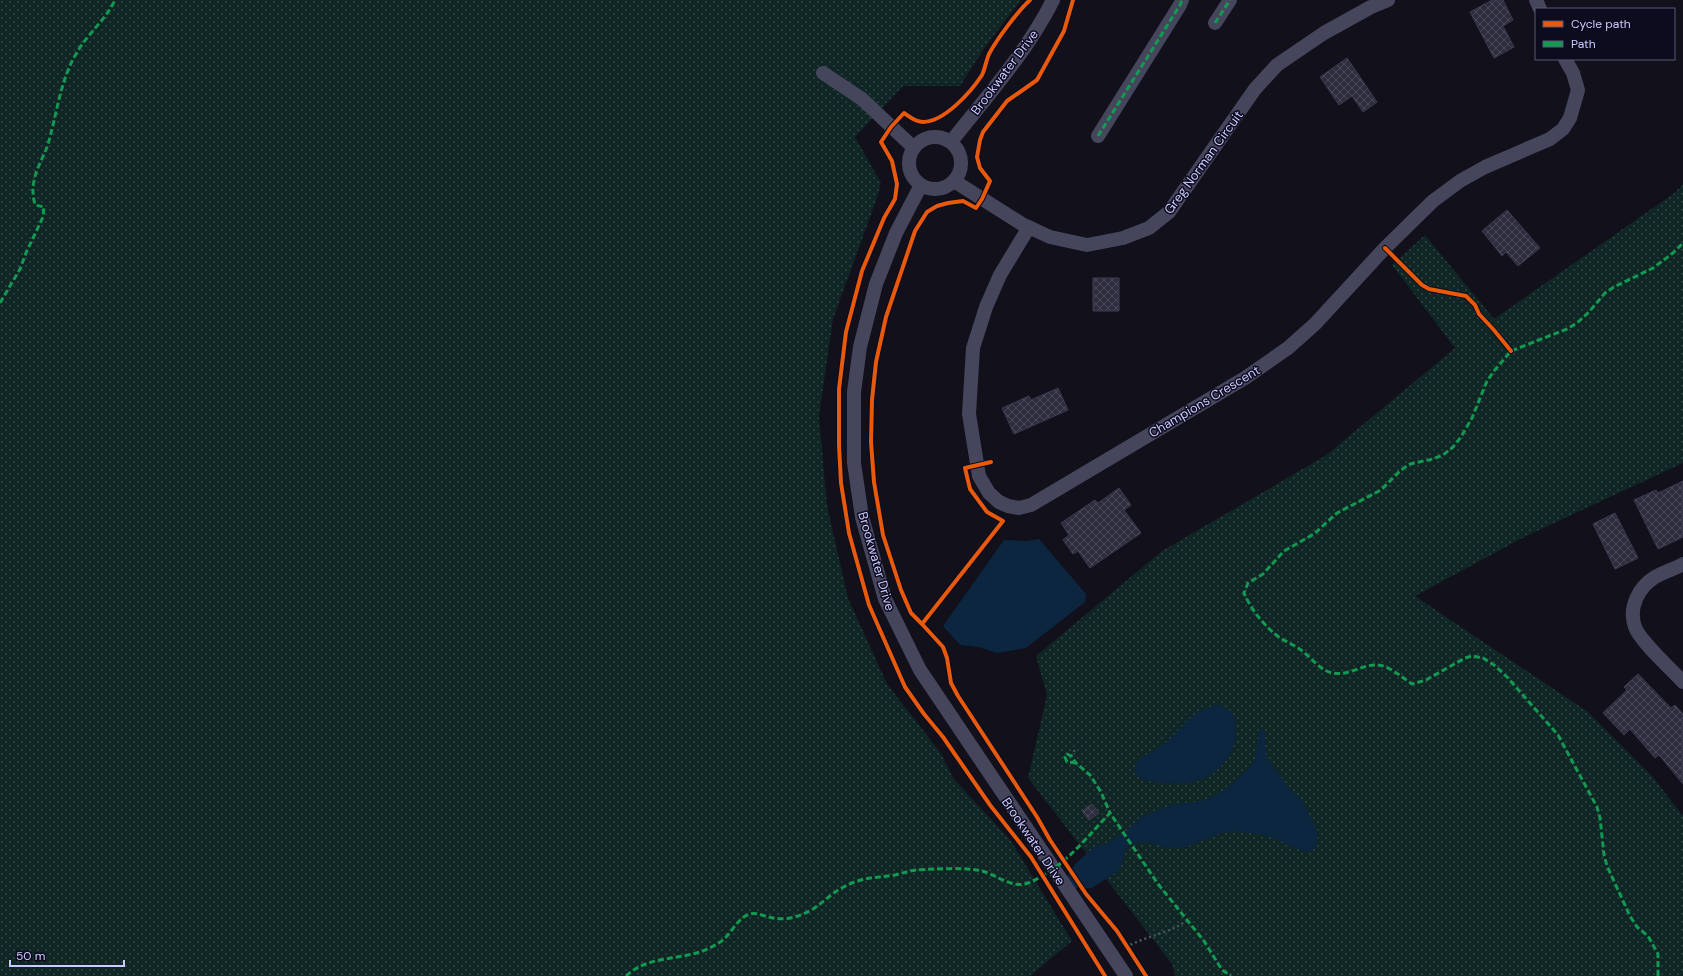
<svg xmlns="http://www.w3.org/2000/svg" width="1683" height="976" viewBox="0 0 1683 976" font-family="'DM Sans',sans-serif">
  <defs>
    <pattern id="green-dots" width="8" height="8" patternUnits="userSpaceOnUse"><rect width="8" height="8" fill="#0f2624"/><path d="M2 2h.1M6 6h.1" fill="none" stroke="#314445" stroke-width="1.8" stroke-linecap="round"/></pattern>
    <pattern id="building-cross-hatch" width="8" height="8" patternUnits="userSpaceOnUse"><rect width="8" height="8" fill="#2e2d3e"/><path d="M0 0l8 8M0 8l8-8" fill="none" stroke="#4b4a5b"/></pattern>
  </defs>
  <rect width="100%" height="100%" fill="#11101b"/>
  <!-- green -->
  <path fill="url(#green-dots)" d="M0 0H1021L985 47 960 86H903L855 137 881 183 878 195 833 319 819 416 827 506 848 598 887 684 940 752 953 778 1011 841 1072 941 1030 976H0Z
    M1683 185V463L1526 536 1415 596 1588 712 1652 776 1683 816V976H1175L1172 964 1028 778 1047 695 1036 656 1162 551 1325 456 1455 348 1392 265 1425 235 1494 319 1673 194Z"/>
  <!-- water -->
  <path fill="#0c2640" d="M1039 539 1086 594 1085 602 1026 648 997 653 978 647 960 645 943 626 1004 540 1027 541Z
    M1217 705 1226 708 1232 712C1246 743 1223 776 1192 782 1178 785 1161 782 1148 781 1140 779 1137 777 1134 769 1141 752 1149 756 1160 747 1181 732 1189 710 1217 705Z
    M1260 729H1263L1265 732 1266 756 1289 788 1302 800 1317 832 1318 843 1311 852C1295 850 1294 847 1280 841 1268 835 1243 831 1229 832 1211 833 1195 848 1177 848 1157 849 1149 836 1127 847L1122 864 1117 872 1092 888H1071L1066 880 1075 864 1095 846 1106 844 1126 831 1142 817 1162 808 1180 803 1195 802 1206 799 1218 794 1231 785 1251 766 1255 759Z"/>
  <!-- building -->
  <path fill="url(#building-cross-hatch)" stroke="#3c3a50" d="M1492 0H1503L1513 20 1503 26 1514 47 1494 58 1470 12Z
    M1347 58 1377 102 1363 112 1352 96 1339 105 1320 77Z
    M1507 210 1540 248 1518 266 1506 252 1502 256 1482 231Z
    M1093 278H1119V311H1093Z
    M1058 388 1068 410 1014 434 1002 408 1029 396 1031 400Z
    M1683 481V537L1658 549 1634 500 1656 490 1658 493Z
    M1119 488 1131 505 1124 510 1141 533 1090 568 1078 551 1073 554 1063 540 1069 535 1061 523 1095 500 1098 503Z
    M1615 513 1638 558 1615 569 1593 524Z
    M1638 674 1671 708 1675 705 1683 714V784L1659 755 1655 758 1630 729 1624 735 1603 713 1627 690 1624 687Z
    M1092 804 1099 813 1089 820 1082 811Z"/>
  <g fill="none" stroke-linecap="round" stroke-linejoin="round">
    <!-- path -->
    <path stroke="#465761" stroke-width="2.5" stroke-dasharray="2 3" stroke-linecap="butt" d="M1071 756 1076 748
      M1126 947C1146 936 1170 933 1186 921"/>
    <!-- street -->
    <path stroke="#45465c" stroke-width="14" d="M1536 0 1540 9
      M1215 23 1230 0
      M823 73 862 99 914 148
      M1098 136 1180 5 1182 0
      M909 163a26 26 0 1 1 52 0a26 26 0 1 1-52 0Z
      M951 142C987 96 1027 52 1053 0
      M954 181 1022 224 1050 237 1087 245 1123 238 1149 228 1169 212 1255 89 1277 65 1324 33 1371 7 1388 0
      M921 185 896 233 876 284 860 347 854 392V463L862 517 885 599 920 670 1126 976
      M1029 227 1000 275 986 307 973 348 969 414 979 476 989 493 999 502 1008 506 1019 508 1031 505 1245 378 1288 348 1315 324 1385 248 1433 201 1460 181 1485 167 1550 139 1563 129 1570 118 1578 90 1573 73 1565 59
      M1683 564C1674 569 1664 572 1655 577 1639 587 1628 607 1635 627 1640 641 1671 669 1683 682"/>
    <!-- quiet -->
    <path stroke="#139951" stroke-width="3" stroke-dasharray="6 3" stroke-linecap="butt" d="M1215 23 1230 0
      M1098 136 1180 5 1182 0
      M0 303 20 269 26 253 43 217 44 207 35 205C33 196 32 190 34 181 36 168 44 157 48 144 57 114 60 81 76 54 87 34 105 21 115 0
      M1076 763 1067 762 1065 757 1067 754 1071 756 1076 763 1090 775 1101 792 1110 813
      M626 976C647 956 678 960 703 951 711 947 720 944 726 937 733 930 739 917 750 914 757 912 766 917 773 918 780 919 788 919 794 917 817 911 822 900 840 889 860 877 874 878 895 875 902 873 909 871 916 870 933 869 966 867 982 871 997 875 1012 889 1028 883 1063 869 1085 839 1110 813L1158 884 1204 941 1222 970 1231 976
      M1658 976V954L1648 936 1637 927 1630 916 1607 866 1604 855 1600 818 1597 807 1558 735 1507 677 1494 665 1483 658 1472 656 1465 658 1426 680 1412 684C1403 678 1395 671 1386 667 1367 659 1351 677 1333 673 1320 671 1311 657 1301 650 1293 644 1283 641 1275 634 1263 624 1250 608 1244 593L1248 583 1263 574 1284 551 1314 534 1337 513 1381 490 1401 470 1410 464 1433 459 1443 455 1453 447 1461 437 1472 418 1487 381 1494 371 1511 351 1567 329 1577 323 1589 312 1605 293 1614 287 1653 268 1673 253 1683 243"/>
    <defs>
      <path id="cycleway" d="M1030 0C1017 12 997 39 989 54 986 61 985 69 982 75 971 92 944 122 923 122 915 122 910 117 904 113L891 127 881 142 892 161 897 184 895 199 884 218 862 271 846 332 839 389V445L841 483 849 533 869 605 905 687 924 714 943 737 990 805 1031 857 1105 976
        M1073 0 1064 31 1037 80 1007 101 983 132 980 140 977 157 980 168 990 181 982 199 976 208 963 201 948 203 937 206 927 212 915 231 886 317 876 362 872 400 871 442 874 482 883 535 901 590 911 613 922 624 943 647 947 658 951 683 958 696 1037 817 1050 840 1086 894 1117 931 1146 976
        M1385 248 1422 285 1429 289 1466 296 1475 305 1479 314 1493 329 1511 351
        M922 624 1003 521 987 512 970 489 965 468 991 462"/>
    </defs>
    <!-- cycleway casing -->
    <use href="#cycleway" stroke="#0d0c1f" stroke-width="6"/>
    <!-- cycleway -->
    <use href="#cycleway" stroke="#e8590c" stroke-width="4"/>
  </g>
  <g text-anchor="middle" stroke-width="3" stroke-linejoin="round" paint-order="stroke">
    <!-- street labels -->
    <g font-size="13" fill="#cbcaff" stroke="#0d0c1f">
      <text transform="translate(1004 72) rotate(-53)" y="5">Brookwater Drive</text>
      <text transform="translate(1203 162) rotate(-54)" y="5">Greg Norman Circuit</text>
      <text transform="translate(1204 401) rotate(-31)" y="5">Champions Crescent</text>
      <text transform="translate(877 561) rotate(74)" y="5">Brookwater Drive</text>
      <text transform="translate(1034 841) rotate(56)" y="5">Brookwater Drive</text>
    </g>
  </g>
  <!-- legend -->
  <rect x="1535" y="8" width="140" height="52" fill="#0d0c1f" stroke="#595879"/>
  <rect x="1543" y="21" width="20" height="6" fill="#e8590c" stroke="#595879"/>
  <text x="1571" y="28" font-size="12" fill="#cbcaff">Cycle path</text>
  <rect x="1543" y="41" width="20" height="6" fill="#139951" stroke="#595879"/>
  <text x="1571" y="48" font-size="12" fill="#cbcaff">Path</text>
  <!-- scale -->
  <path d="M10 960v6h114v-6" fill="none" stroke="#cbcaff" stroke-width="2"/>
  <text x="16" y="960" font-size="12" fill="#cbcaff" stroke="#0d0c1f" stroke-width="3" paint-order="stroke">50 m</text>
</svg>
